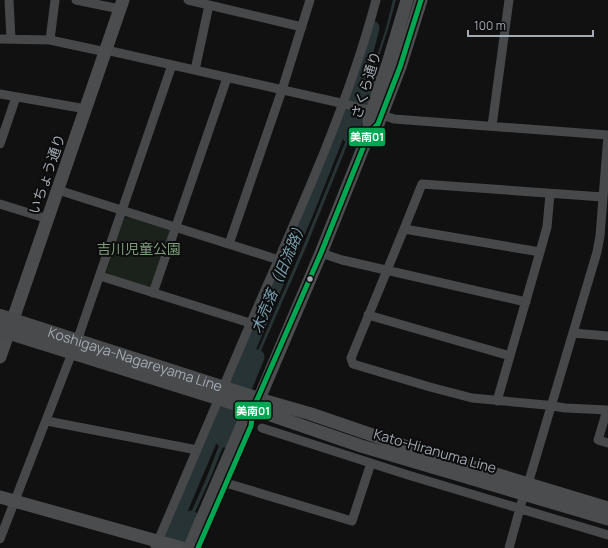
<svg xmlns="http://www.w3.org/2000/svg" width="608" height="548" viewBox="0 0 608 548" font-family="Manrope,'Noto Sans JP',sans-serif">
  <rect width="100%" height="100%" fill="#111112"/>
  <!-- green -->
  <path fill="#1b221c" d="M129 217 169 229 170 233 151 286 149 287 107 275 106 272 124 218Z"/>
  <!-- water -->
  <path fill="#283336" d="M393 0H396L388 29 365 99 363 98 386 28Z
    M355 118H358L307 245 250 376H247L304 244Z
    M229 420 232 424 210 479 184 536 181 535 206 479Z"/>
  <g fill="none" stroke-linecap="round" stroke-linejoin="round">
    <!-- river -->
    <path stroke="#283336" stroke-width="15" d="M350 136 370 79
      M223 440 257 357
      M164 548 307 210 359 78 372 28
      M177 548 191 518"/>
    <!-- street -->
    <path stroke="#46484a" stroke-width="9" d="M9 0 11 39
      M76 0 120 9
      M188 0 302 27
      M0 39 50 40 106 52
      M50 40 55 0
      M106 50 345 104 365 109 394 119 608 135
      M195 70 209 5
      M0 94 86 109
      M492 126 509 0
      M0 144 16 97
      M58 190 279 260
      M550 194 547 227 540 252 404 229 422 184 603 197
      M0 204 48 219
      M404 229 351 358 353 364 430 387 472 398 546 405 565 408 608 410
      M229 244 282 90 310 0
      M321 253 342 260 526 302
      M100 276 250 323
      M153 293 227 78
      M368 315 510 356
      M573 333 608 336
      M77 341 172 65
      M223 388C276 259 340 135 376 0
      M497 401 540 252
      M606 411 605 417 598 440 608 443
      M47 421 197 450
      M262 428 408 475 608 535
      M226 483 352 521 371 463
      M528 484 597 252 600 236 608 135
      M0 539 72 353
      M155 548 219 398
      M509 548 522 501"/>
    <!-- secondary -->
    <path stroke="#4a4c4e" stroke-width="13" d="M407 0 389 60 369 120V133L321 253 259 399 311 414 416 450 608 508
      M369 133 378 124 400 67 421 0
      M0 357 123 0
      M253 409 361 446 608 519
      M0 497 182 548"/>
    <!-- primary -->
    <g stroke="#484a4c" stroke-width="14">
      <path id="s1" d="M0 316 259 399 253 409 244 422 190 548"/>
      <path d="M0 330 253 409"/>
    </g>
    <defs>
      <path id="bus-1" d="M198 548 251 426 253 409 321 253 369 133 378 124 400 67 421 0"/>
    </defs>
    <!-- bus-1 casing -->
    <use href="#bus-1" stroke="#0c0c0d" stroke-width="8"/>
    <!-- bus-1 -->
    <use href="#bus-1" stroke="#00a651" stroke-width="5"/>
  </g>
  <!-- markers -->
  <circle fill="#a2aab3" stroke="#0c0c0d" stroke-width="1.5" cx="310" cy="279" r="3.5"/>
  <g text-anchor="middle" stroke-width="4" stroke-linejoin="round" paint-order="stroke">
    <!-- street labels -->
    <g font-size="14" fill="#a2aab3" stroke="#0c0c0d">
      <text transform="translate(366 85) rotate(-73)" y="5">さくら通り</text>
      <text transform="translate(47 174) rotate(-71)" y="5">いちょう通り</text>
      <text dy="5" stroke="none"><textPath href="#s1" startOffset="142">Koshigaya-Nagareyama Line</textPath></text>
      <text transform="translate(435 451) rotate(16)" y="5">Kato-Hiranuma Line</text>
    </g>
    <!-- park labels -->
    <g font-size="14" fill="#7d9e79" stroke="#0c0c0d">
      <text x="139" y="254">吉川児童公園</text>
    </g>
    <!-- water labels -->
    <g font-size="15" font-style="italic" fill="#789fae" stroke="#0c0c0d">
      <text transform="translate(279 277) rotate(-67)" y="5">木売落（旧流路）</text>
    </g>
  </g>
  <g stroke="#0c0c0d" stroke-width="1.5">
    <rect x="348" y="127" width="38" height="20" rx="4" fill="#00a651"/>
    <rect x="234" y="401" width="38" height="19" rx="4" fill="#00a651"/>
  </g>
  <g font-size="11" text-anchor="middle" font-weight="bold" fill="#fff">
    <text x="367" y="141">美南01</text>
    <text x="253" y="415">美南01</text>
  </g>
  <!-- scale -->
  <path d="M468 30v6h125v-6" fill="none" stroke="#a2aab3" stroke-width="2"/>
  <text x="474" y="30" font-size="12" fill="#a2aab3" stroke="#0c0c0d" stroke-width="3" paint-order="stroke">100 m</text>
</svg>
